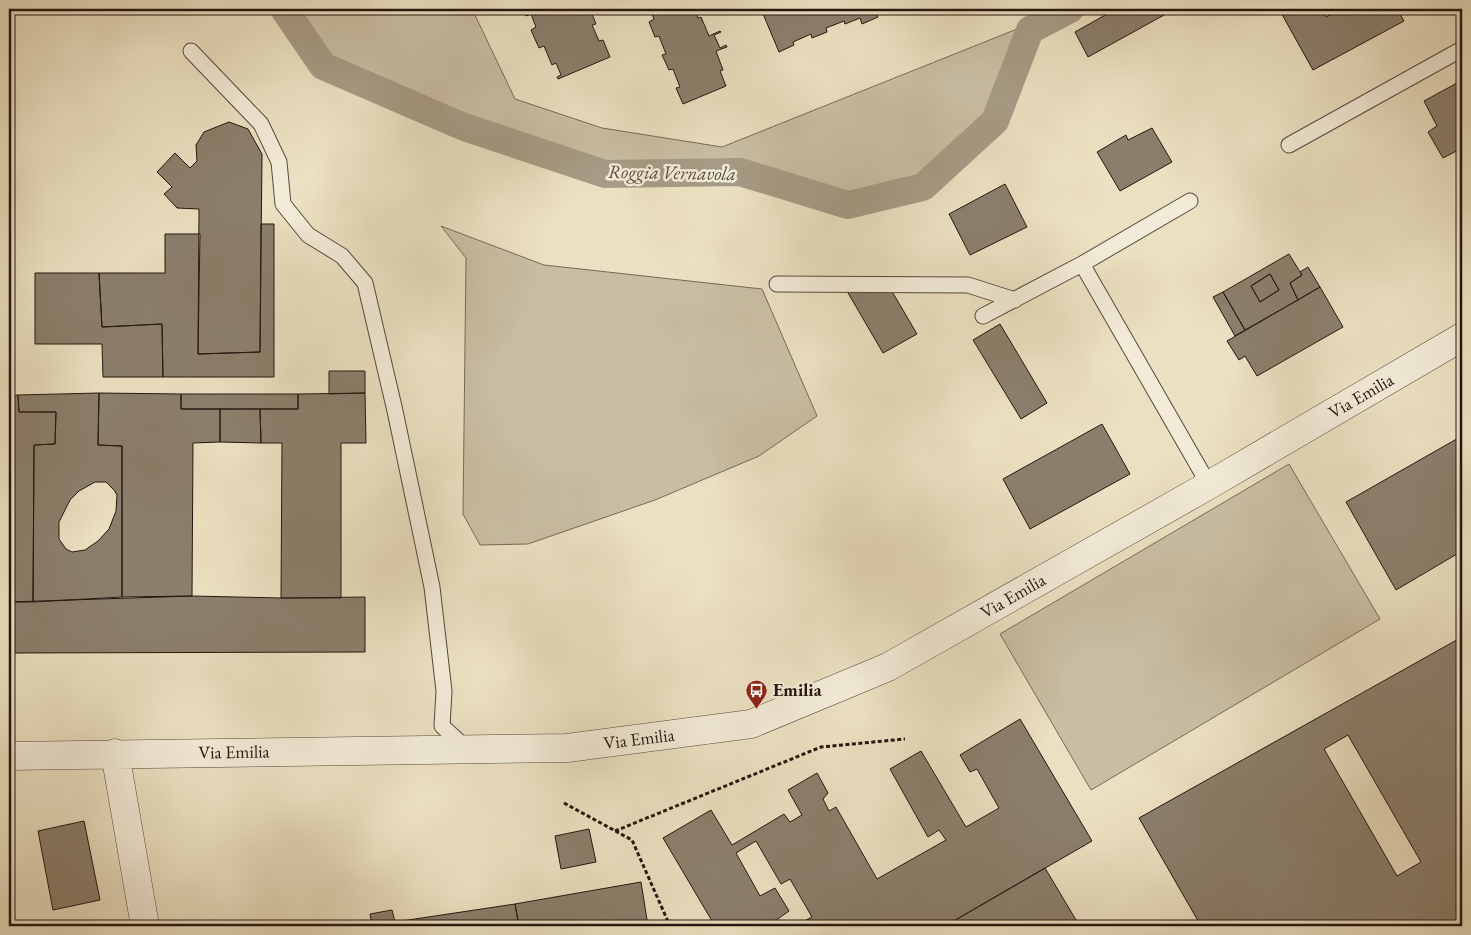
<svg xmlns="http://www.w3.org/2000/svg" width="1471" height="935" viewBox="0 0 1471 935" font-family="'EB Garamond',serif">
  <rect width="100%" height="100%" fill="#ebe0c1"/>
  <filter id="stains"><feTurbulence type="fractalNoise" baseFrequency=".004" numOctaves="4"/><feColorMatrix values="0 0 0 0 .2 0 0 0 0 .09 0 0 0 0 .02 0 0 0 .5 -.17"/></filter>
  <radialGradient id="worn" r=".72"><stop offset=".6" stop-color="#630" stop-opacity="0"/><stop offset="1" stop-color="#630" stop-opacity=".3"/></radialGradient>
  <!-- green -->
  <path fill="#c9bea3" stroke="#766a5a" d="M295 9H473V11L515 99 602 128 722 147 1017 29 988 114 917 181 844 201 740 167 606 169 456 115 328 61Z
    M441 226 544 265 762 289 817 416 759 456 655 500 528 544 480 545 463 514 466 258Z
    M1289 464 1380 619 1091 790 1000 634Z"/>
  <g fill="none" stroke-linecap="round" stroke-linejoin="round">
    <!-- canal -->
    <path stroke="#a79b85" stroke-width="28" d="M284 9 323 66 464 127 605 174 740 172 848 205 923 187 995 121 1030 30 1070 9"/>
  </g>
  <!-- building -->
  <path fill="#8b7f6c" stroke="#241610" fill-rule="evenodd" d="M522 9H590L596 24 592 25 599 41 603 40 610 57 558 79 557 77 561 75 556 63 552 65 544 46 539 48 531 30 536 27 531 14 526 16Z
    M650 9H694L698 18 701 17 709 36 720 31 721 32 714 35 720 48 726 45 727 47 716 51 723 70 720 71 726 86 683 104 676 88 680 87 673 69 669 70 662 55 666 54 659 36 655 37 649 22 654 19Z
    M761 9H888L876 13 878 17 862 24 860 18 845 24 844 21 826 28 827 32 812 38 811 34 793 42 794 45 779 52Z
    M1116 9H1175L1088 57 1075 32Z
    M1279 9H1322L1326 17 1341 9H1397L1404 21 1313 70Z
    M1457 83 1462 93V148L1443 158 1428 132 1437 126 1424 101Z
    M229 122 248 129 262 154 260 352 198 354 199 209 177 208 164 194 172 187 157 172 175 153 190 168 197 161 196 145 204 132Z
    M1152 128 1172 162 1120 191 1097 152 1126 135 1128 140Z
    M1005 184 1027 227 970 255 949 214Z
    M261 224H274V377H163L162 324 102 327 99 273H165V234H200L198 354 260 352Z
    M1289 254 1302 275 1290 283 1298 300 1245 330 1223 292ZM1270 274 1279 290 1260 302 1251 286Z
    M1308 267 1320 287 1298 300 1290 283 1302 275 1300 272Z
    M35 273H99L102 327 162 324 163 377H103L102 344H35Z
    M1270 274 1279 290 1260 302 1251 286Z
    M844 286 890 288 917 334 883 353Z
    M1320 287 1343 327 1257 376 1245 356 1239 360 1227 341Z
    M1223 292 1245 330 1235 336 1213 297Z
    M1000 324 1047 403 1021 419 973 340Z
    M329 371H365V393L329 394Z
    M99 393 98 445 122 446V597L33 602 34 445 55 444 56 412H19L18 395ZM95 482H106L114 490 117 495 116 511 109 529 98 541 85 550 72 552 66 549 59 539V522L70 500 79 491Z
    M99 393 181 394V409H220V442L193 443 192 596 122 597V446L98 445Z
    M365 393 366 443H341V598H281L282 443H261L260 409H298V394Z
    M181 394H298V409H181Z
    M9 395H18L19 412H56L55 444 34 445 33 602H9Z
    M220 409H260L261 443 220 442Z
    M1102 424 1130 474 1030 529 1003 479Z
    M1462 436V551L1396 590 1346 502Z
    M192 596 281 598 365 597V652L9 653V602Z
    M1462 637V926H1201L1139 818ZM1348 735 1421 862 1397 876 1324 749Z
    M1020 719 1092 841 945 926H795L812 917 790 879 781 884 756 841 736 853 760 896 775 888 789 911 775 921 778 926H715L663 838 711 810 732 845 784 814 790 822 802 815 788 790 817 773 828 793 823 799 829 811 836 807 877 879 946 840 939 830 928 837 890 769 921 751 966 827 999 808 977 769 970 772 960 755Z
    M84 821 100 900 53 910 38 831Z
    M589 829 596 862 561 869 555 836Z
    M1045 868 1079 925 1077 926H945Z
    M641 882 648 926H519L515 904Z
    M515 904 519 926H372L370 914 392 910 395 922Z"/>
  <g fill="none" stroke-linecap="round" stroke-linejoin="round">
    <defs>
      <path id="service" d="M191 51 261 124 279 162 283 204 308 235 342 256 365 283 395 411 432 587 444 691 442 726 467 749
        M1289 145 1462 49
        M1082 264 1190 201
        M777 284 968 285 1015 300
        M983 316 1082 264 1209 485"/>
      <path id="minor" d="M115 753 145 926
        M9 756 567 748 751 724 888 667 1209 485 1462 337"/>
    </defs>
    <!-- service casing -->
    <use href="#service" stroke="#56483c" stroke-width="17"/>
    <!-- minor casing -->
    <use href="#minor" stroke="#56483c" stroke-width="29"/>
    <!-- path -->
    <path stroke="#241610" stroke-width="3" stroke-dasharray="4 2.5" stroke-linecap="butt" d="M564 803 632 840 670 926
      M615 831 821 747 905 739"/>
    <!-- service -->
    <use href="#service" stroke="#f2ebd7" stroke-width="15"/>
    <!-- minor -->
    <use href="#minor" stroke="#f2ebd7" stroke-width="28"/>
  </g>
  <!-- icons -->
  <defs>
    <symbol id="bus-pin" viewBox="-11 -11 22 30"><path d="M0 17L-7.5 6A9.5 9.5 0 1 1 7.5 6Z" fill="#8f2418" stroke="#f2ebd7"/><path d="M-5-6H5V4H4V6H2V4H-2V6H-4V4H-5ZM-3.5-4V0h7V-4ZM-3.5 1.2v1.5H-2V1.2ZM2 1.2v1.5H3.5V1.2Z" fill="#fff"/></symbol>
  </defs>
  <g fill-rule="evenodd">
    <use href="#bus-pin" x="744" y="678" width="25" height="34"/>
  </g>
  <g text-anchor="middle" stroke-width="5" stroke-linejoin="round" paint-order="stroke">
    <!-- street labels -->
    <g font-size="18" fill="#241610" stroke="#f2ebd7">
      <text transform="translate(1361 396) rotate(-30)" y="6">Via Emilia</text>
      <text transform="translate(1013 596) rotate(-30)" y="6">Via Emilia</text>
      <text transform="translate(639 739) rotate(-7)" y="6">Via Emilia</text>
      <text transform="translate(234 752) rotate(-1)" y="6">Via Emilia</text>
    </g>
    <!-- poi labels -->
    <g font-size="18" font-weight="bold" fill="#241610" stroke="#f2ebd7" text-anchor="start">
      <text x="773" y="696">Emilia</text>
    </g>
    <!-- water labels -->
    <g font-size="19" font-style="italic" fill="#584b3f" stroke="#f2ebd7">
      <text transform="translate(672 172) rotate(1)" y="7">Roggia Vernavola</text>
    </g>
  </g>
  <!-- margin -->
  <rect width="1471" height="935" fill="none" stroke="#ebe0c1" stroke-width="30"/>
  <rect x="10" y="10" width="1451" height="915" fill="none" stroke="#241610" stroke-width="2.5"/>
  <rect x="15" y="15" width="1441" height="905" fill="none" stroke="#241610"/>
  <rect width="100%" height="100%" filter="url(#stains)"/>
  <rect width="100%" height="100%" fill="url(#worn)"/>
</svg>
